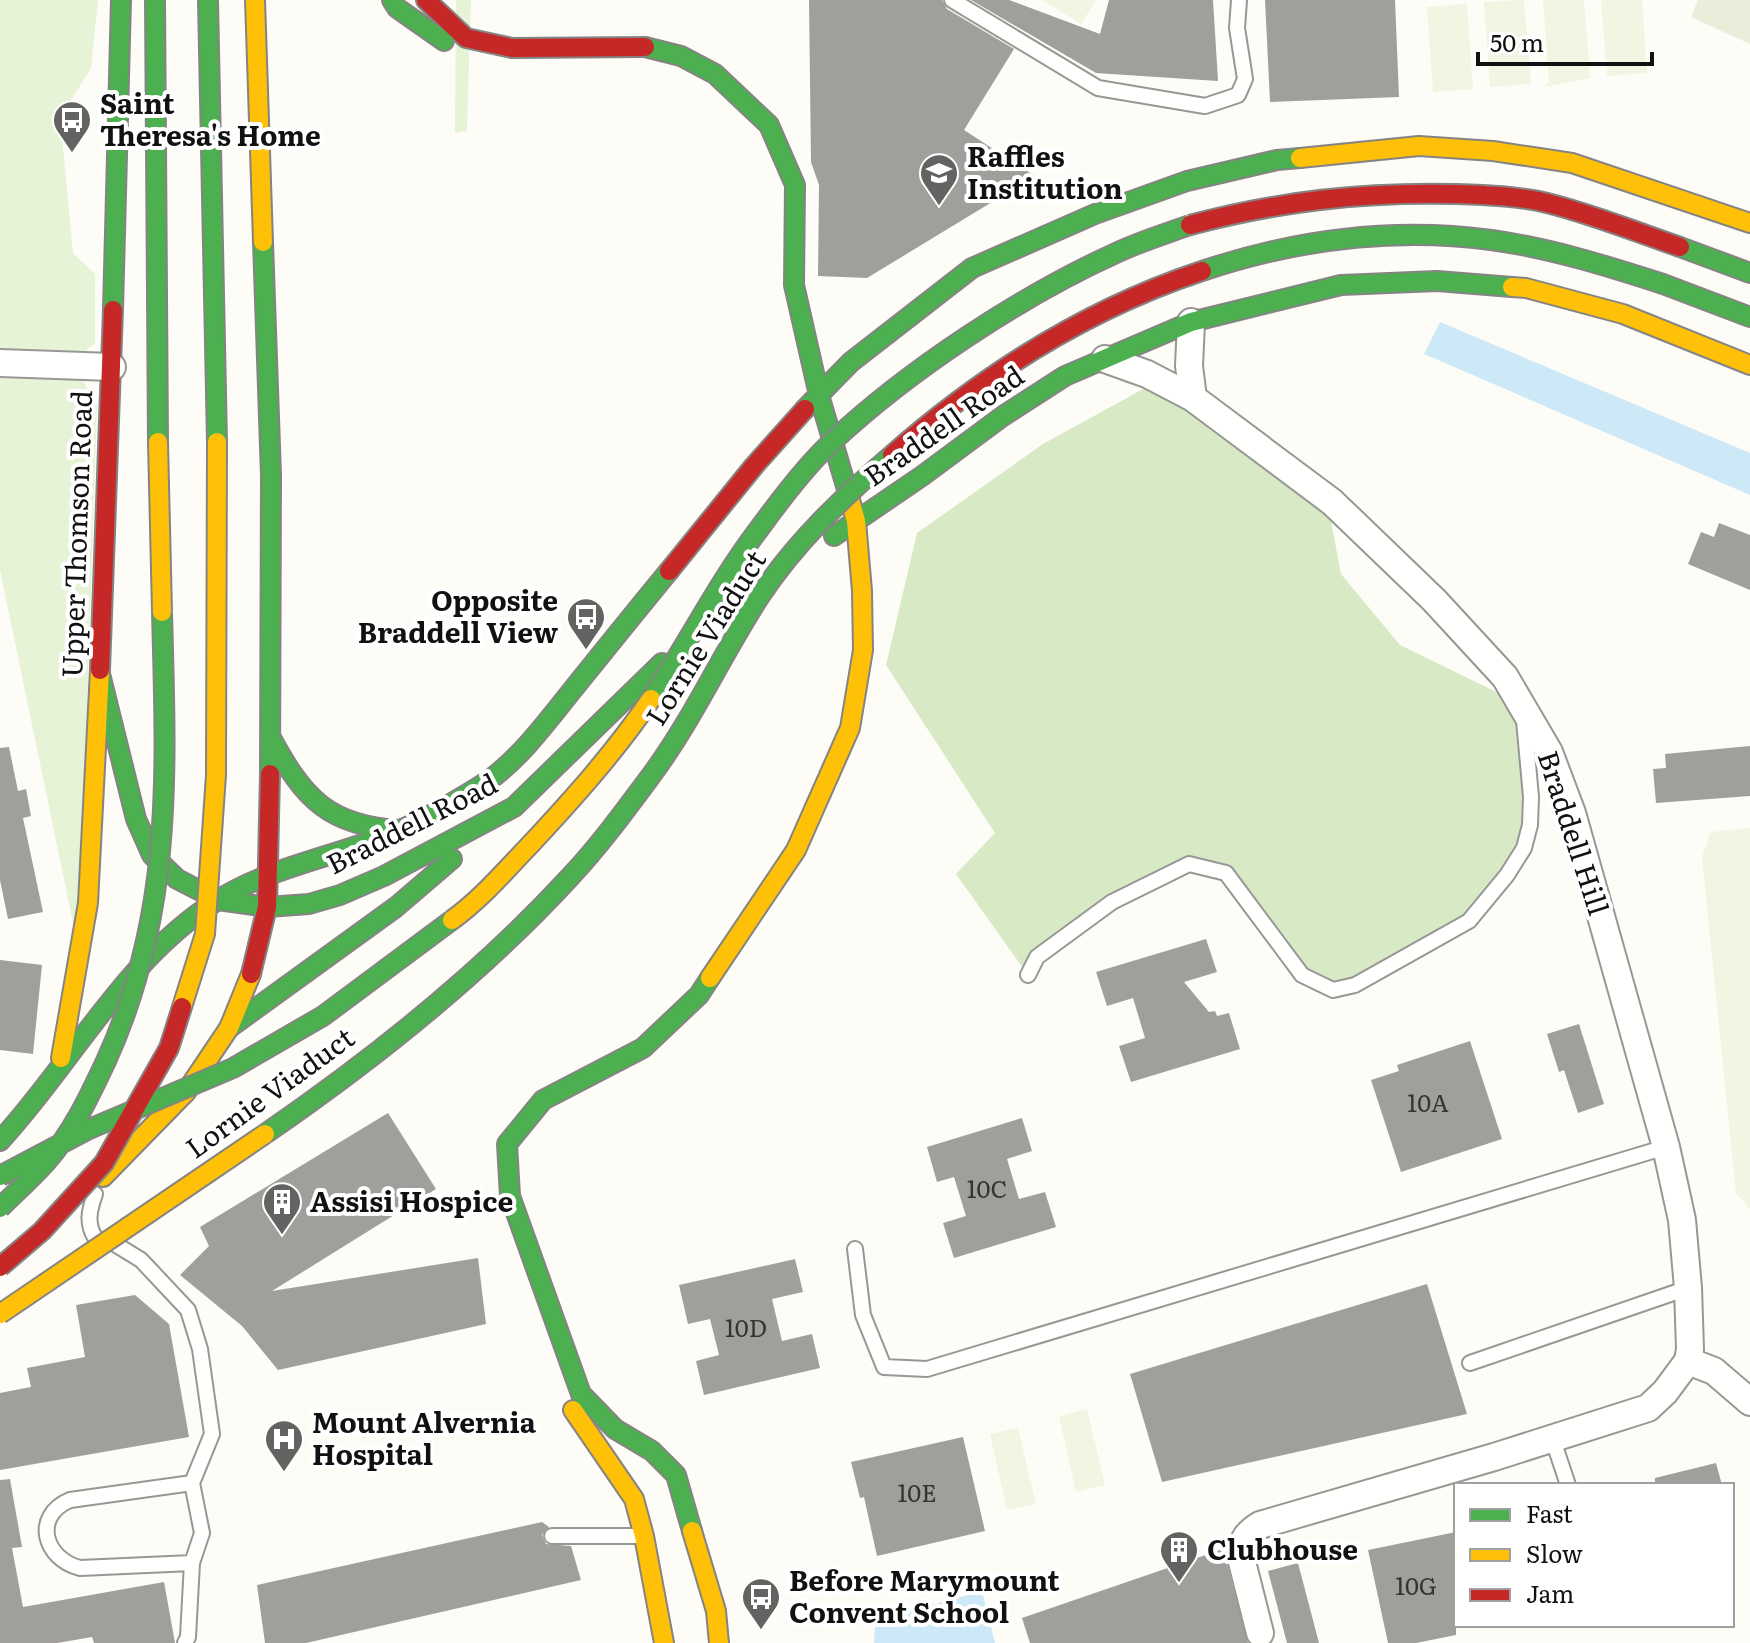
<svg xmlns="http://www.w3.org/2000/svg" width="1750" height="1643" viewBox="0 0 1750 1643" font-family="Literata,serif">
  <rect width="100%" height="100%" fill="#fdfcf7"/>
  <!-- green -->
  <path fill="#e7f3d7" d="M0 0H98L91 68 66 109 62 137 73 253 95 274V343L76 359 77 370 97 406 79 952 0 570Z
    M456 0H471L467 131 455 133Z"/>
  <!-- forest -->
  <path fill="#d8eac5" d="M1154 383 1328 505 1341 574 1400 645 1521 704 1530 771 1524 848 1469 921 1333 990 1302 975 1226 873 1190 864 1112 902 1037 957 1028 975 956 874 995 833 886 665 917 533 1043 444Z"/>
  <!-- cemetery -->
  <path fill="#e9eedb" d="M1698 0H1750V44L1691 17Z"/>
  <!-- pitch -->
  <path fill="#f0f6e1" d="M1042 0H1096L1081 24Z
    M1524 0 1531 84 1490 87 1484 2Z
    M1543 0H1584L1590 78 1544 87 1549 81Z
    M1601 0H1642L1647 73 1607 76Z
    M1467 4 1473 89 1433 92 1427 7Z
    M1750 828V1209L1736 1193 1702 857 1711 832Z
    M1087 1409 1105 1485 1076 1492 1059 1416Z
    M1018 1428 1036 1504 1007 1510 990 1434Z"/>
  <!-- water -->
  <path fill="#cde8f7" d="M1440 322 1750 453V495L1424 354Z
    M982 1591 995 1643H874L875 1627 885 1618Z"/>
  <!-- building -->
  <path fill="#a19f9c" d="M809 0H942L947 9 1014 49 964 130 1035 176 867 278 818 276 819 185 811 162Z
    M971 0H1009L1100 34 1109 0H1213L1218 81 1096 73Z
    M1265 0H1395L1399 97 1270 102Z
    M1719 523 1750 535V590L1688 564 1701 532 1714 537Z
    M1750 746V796L1656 803 1653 769 1666 768 1665 754Z
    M9 747 18 791 26 789 31 816 23 818 43 912 8 919 0 880V748Z
    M1206 939 1217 972 1184 982 1209 1012 1215 1011 1217 1016 1229 1013 1240 1049 1131 1082 1119 1046 1145 1038 1133 998 1107 1006 1096 972Z
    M0 960 42 965 33 1054 0 1050Z
    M1579 1024 1604 1104 1578 1113 1564 1070 1559 1072 1547 1034Z
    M1470 1041 1502 1139 1401 1172 1371 1080 1399 1071 1397 1065Z
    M388 1113 436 1189 272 1291 478 1258 486 1324 278 1370 242 1326 180 1275 209 1246 200 1227Z
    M1022 1118 1032 1151 1007 1159 1019 1199 1045 1192 1056 1227 954 1258 943 1223 966 1216 954 1177 937 1182 927 1147Z
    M795 1259 803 1292 772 1299 782 1341 812 1334 820 1368 704 1395 696 1361 719 1355 710 1319 688 1324 679 1285Z
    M1427 1284 1467 1414 1162 1482 1130 1374Z
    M135 1295 169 1324 189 1437 0 1470V1393L31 1387 27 1368 85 1357 76 1305Z
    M963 1437 985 1531 877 1556 864 1497 860 1498 851 1462Z
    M1716 1463 1722 1485H1655V1478Z
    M10 1479 22 1547 12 1548 23 1607 164 1582 175 1643H94L92 1637 57 1643H0V1480Z
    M542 1522 549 1527 542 1535 546 1544 571 1546 581 1580 306 1643H265L257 1585Z
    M1456 1532V1635L1416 1643H1388L1368 1550Z
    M1223 1549 1248 1643H1030L1022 1618Z
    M1298 1563 1319 1643H1287L1268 1571Z"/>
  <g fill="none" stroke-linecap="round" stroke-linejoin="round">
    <defs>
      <path id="lane" d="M952 0 1098 88 1205 106 1238 95 1245 79 1237 28 1239 0
        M1028 975 1037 957 1112 902 1189 864 1226 873 1302 975 1333 990 1355 985 1469 921 1507 875 1524 848 1530 825 1531 797 1524 720
        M95 1194C89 1211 86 1224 96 1239
        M115 1244 141 1260 188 1310 200 1349 212 1434 192 1483 202 1533 192 1563 188 1637 185 1643
        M855 1249 863 1315 884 1367 927 1369 1666 1147
        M1470 1363 1688 1288
        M1552 1437 1568 1485
        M192 1483 70 1500C32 1516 44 1559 80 1568L192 1563
        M552 1536H640"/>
      <path id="street" d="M1191 322 1189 366 1193 398
        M1105 359 1147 374 1193 398 1332 502 1434 600 1505 677 1549 752 1572 813 1666 1147 1682 1220 1688 1288 1690 1349 1688 1361 1665 1392 1648 1408 1494 1457 1260 1525C1247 1533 1243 1539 1240 1554L1260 1633
        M0 363 112 367
        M1688 1361 1714 1371 1750 1402"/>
      <path id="fast" d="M155 0 158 442
        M208 0 217 442
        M392 0 397 8 444 41
        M645 47 681 56 715 74 769 125 795 185 794 285 819 395 848 493
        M263 242 271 476 270 774
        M1680 247 1750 273
        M1663 284 1750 317
        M113 310 121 0
        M805 409 851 362 972 268 1095 214 1187 181 1277 160 1300 158
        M834 536 922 476 1003 416 1065 376 1191 322 1341 285 1437 281 1512 287
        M100 674 136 819 152 855 177 879 218 900 267 907 309 904 340 895 384 876 514 807 662 663
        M271 738C304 799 329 826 400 830
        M229 1028 396 907 452 859
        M0 1141C73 1062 124 959 218 900 272 866 339 856 398 831 425 819 464 797 488 781 520 758 546 723 570 693 603 652 636 611 669 571
        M692 1531 676 1475 652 1451 615 1429 581 1394 510 1196 507 1144 543 1100 643 1048 699 995 710 978"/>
      <path id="slow" d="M255 0 263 242
        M1300 158 1419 146 1493 151 1572 163 1750 223
        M1512 287 1526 288 1623 314 1750 365
        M710 978 796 850 850 728 863 650 862 591 856 521 848 493
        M61 1058 88 903 100 670
        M103 1177 186 1092 229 1028 251 974
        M573 1410 634 1499 644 1536 664 1643
        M692 1531 716 1611 719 1643"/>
      <path id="jam" d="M426 0 466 38 512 48 645 47
        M669 571 754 466 805 409
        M100 670 113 310
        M251 974 267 907 270 774"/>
    </defs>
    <!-- lane casing -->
    <use href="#lane" stroke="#979795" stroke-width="18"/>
    <!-- street casing -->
    <use href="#street" stroke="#979795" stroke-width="30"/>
    <!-- fast casing -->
    <use href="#fast" stroke="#858482" stroke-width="22"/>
    <!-- slow casing -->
    <use href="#slow" stroke="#858482" stroke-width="22"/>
    <!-- jam casing -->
    <use href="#jam" stroke="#858482" stroke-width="22"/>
    <!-- lane -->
    <use href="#lane" stroke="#fffffe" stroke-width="14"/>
    <!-- street -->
    <use href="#street" stroke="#fffffe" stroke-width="26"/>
    <!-- fast -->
    <use href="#fast" stroke="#4caf50" stroke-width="18"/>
    <!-- slow -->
    <use href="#slow" stroke="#ffc107" stroke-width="18"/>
    <!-- jam -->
    <use href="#jam" stroke="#c62828" stroke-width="18"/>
    <defs>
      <path id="fast-bridge" d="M1202 271C1295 240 1394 227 1491 240 1550 248 1607 266 1663 284
        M651 699C688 643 718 583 759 529 778 503 809 462 833 441 909 370 1021 296 1116 253 1139 242 1165 234 1190 225
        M265 1134C374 1059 480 975 570 877 600 845 627 808 653 773 694 717 722 654 760 596 795 543 843 497 892 455
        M0 1176 87 1130 233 1068 323 1016 452 920
        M0 1208C16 1192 33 1177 47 1161 73 1132 90 1095 106 1061 174 912 166 771 162 612"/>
      <path id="slow-bridge" d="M158 442 162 612
        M452 920C481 899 504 872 528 847 572 800 615 752 651 699
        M182 1007 205 934 216 775 217 442
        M0 1314 265 1134"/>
      <path id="jam-bridge" d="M1190 225C1281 201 1362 192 1455 194 1485 195 1518 196 1547 203 1592 214 1636 232 1680 247
        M892 455C983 375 1087 309 1202 271
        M0 1267 42 1231 104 1163 169 1048 182 1007"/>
    </defs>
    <!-- fast-bridge casing -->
    <use href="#fast-bridge" stroke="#858482" stroke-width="22" stroke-linecap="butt"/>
    <!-- slow-bridge casing -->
    <use href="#slow-bridge" stroke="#858482" stroke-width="22" stroke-linecap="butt"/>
    <!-- jam-bridge casing -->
    <use href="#jam-bridge" stroke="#858482" stroke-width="22" stroke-linecap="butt"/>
    <!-- fast-bridge -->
    <use href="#fast-bridge" stroke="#4caf50" stroke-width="18"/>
    <!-- slow-bridge -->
    <use href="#slow-bridge" stroke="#ffc107" stroke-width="18"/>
    <!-- jam-bridge -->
    <use href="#jam-bridge" stroke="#c62828" stroke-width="18"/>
  </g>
  <!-- icons -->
  <defs>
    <symbol id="bus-pin" viewBox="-11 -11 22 30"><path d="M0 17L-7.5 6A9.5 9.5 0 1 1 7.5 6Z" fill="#646362" stroke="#fff"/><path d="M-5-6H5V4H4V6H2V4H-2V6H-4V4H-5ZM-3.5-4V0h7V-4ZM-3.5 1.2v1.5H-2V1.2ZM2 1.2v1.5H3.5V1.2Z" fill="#fff"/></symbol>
    <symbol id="university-pin" viewBox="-11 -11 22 30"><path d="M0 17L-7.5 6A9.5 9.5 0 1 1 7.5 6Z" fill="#646362" stroke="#fff"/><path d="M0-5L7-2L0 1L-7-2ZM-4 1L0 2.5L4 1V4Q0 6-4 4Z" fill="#fff"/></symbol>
    <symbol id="building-pin" viewBox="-11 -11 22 30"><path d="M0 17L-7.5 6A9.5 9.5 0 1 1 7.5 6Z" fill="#646362" stroke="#fff"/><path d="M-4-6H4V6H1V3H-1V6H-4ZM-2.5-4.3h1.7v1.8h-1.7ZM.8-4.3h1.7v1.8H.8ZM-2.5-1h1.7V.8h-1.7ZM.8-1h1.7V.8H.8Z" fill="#fff"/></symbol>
    <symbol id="hospital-pin" viewBox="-11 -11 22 30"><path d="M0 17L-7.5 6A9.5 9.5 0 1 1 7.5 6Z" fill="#646362" stroke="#fff"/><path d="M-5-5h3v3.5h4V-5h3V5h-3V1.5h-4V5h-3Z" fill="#fff"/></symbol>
  </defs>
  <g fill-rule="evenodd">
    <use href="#bus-pin" x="50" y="98" width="44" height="60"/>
    <use href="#university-pin" x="917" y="151" width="44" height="60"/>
    <use href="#bus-pin" x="564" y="595" width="44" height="60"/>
    <use href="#building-pin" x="260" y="1180" width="44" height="60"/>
    <use href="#hospital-pin" x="262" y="1417" width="44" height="60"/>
    <use href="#building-pin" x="1157" y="1528" width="44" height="60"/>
    <use href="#bus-pin" x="739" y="1575" width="44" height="60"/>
  </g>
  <g text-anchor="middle" stroke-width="8" stroke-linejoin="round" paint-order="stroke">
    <!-- number labels -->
    <g font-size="24" fill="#353434">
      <text x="1428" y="1112">10A</text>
      <text x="987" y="1198">10C</text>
      <text x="746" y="1337">10D</text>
      <text x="917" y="1502">10E</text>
      <text x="1416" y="1595">10G</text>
    </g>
    <!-- poi labels -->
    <g font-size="28" font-weight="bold" fill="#111" stroke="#fff" text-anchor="start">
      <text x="100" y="114">Saint<tspan x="100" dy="32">Theresa's Home</tspan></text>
      <text x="967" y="167">Raffles<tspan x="967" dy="32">Institution</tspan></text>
      <text x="558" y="611" text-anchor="end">Opposite<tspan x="558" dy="32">Braddell View</tspan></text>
      <text x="310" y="1212">Assisi Hospice</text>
      <text x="312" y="1433">Mount Alvernia<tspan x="312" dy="32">Hospital</tspan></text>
      <text x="1207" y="1560">Clubhouse</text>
      <text x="789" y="1591">Before Marymount<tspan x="789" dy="32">Convent School</tspan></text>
    </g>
    <!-- street labels -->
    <g font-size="28" fill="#111" stroke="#fff">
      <text transform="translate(944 426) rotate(-35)" y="10">Braddell Road</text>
      <text transform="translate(77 534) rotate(-88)" y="10">Upper Thomson Road</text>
      <text transform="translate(706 638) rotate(-58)" y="10">Lornie Viaduct</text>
      <text transform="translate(412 824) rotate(-27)" y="10">Braddell Road</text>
      <text transform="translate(1573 833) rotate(72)" y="10">Braddell Hill</text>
      <text transform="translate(270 1093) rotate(-36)" y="10">Lornie Viaduct</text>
    </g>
  </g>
  <!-- legend -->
  <rect x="1454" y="1483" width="280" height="144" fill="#ffffff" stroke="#a0a0a0" stroke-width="2"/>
  <rect x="1470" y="1509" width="40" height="12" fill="#4caf50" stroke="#a0a0a0" stroke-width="2"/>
  <text x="1526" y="1523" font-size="24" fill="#111111">Fast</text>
  <rect x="1470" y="1549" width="40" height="12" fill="#ffc107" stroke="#a0a0a0" stroke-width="2"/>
  <text x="1526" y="1563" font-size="24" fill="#111111">Slow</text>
  <rect x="1470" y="1589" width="40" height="12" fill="#c62828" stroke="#a0a0a0" stroke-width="2"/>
  <text x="1526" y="1603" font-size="24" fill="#111111">Jam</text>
  <!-- scale -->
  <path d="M1478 52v12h174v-12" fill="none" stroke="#111111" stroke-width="4"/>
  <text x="1490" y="52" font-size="24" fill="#111111" stroke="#ffffff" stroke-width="6" paint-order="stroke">50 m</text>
</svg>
